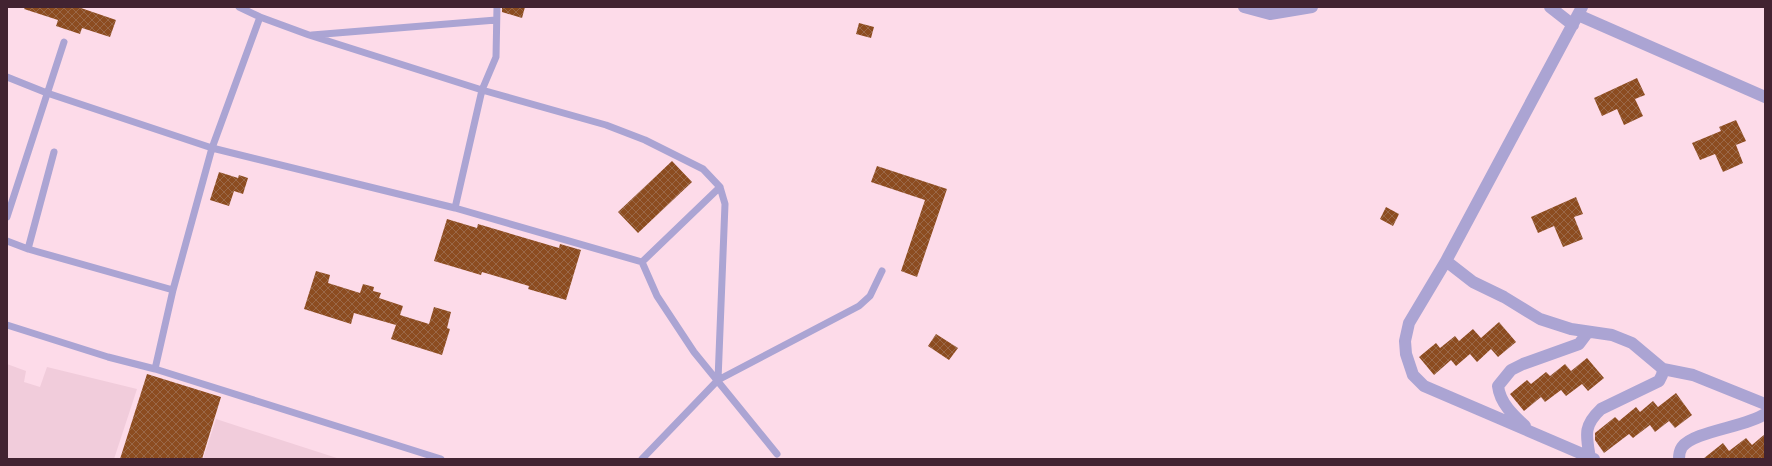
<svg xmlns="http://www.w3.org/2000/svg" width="1772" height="466" viewBox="0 0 1772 466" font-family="'Work Sans',sans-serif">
  <defs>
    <pattern id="building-cross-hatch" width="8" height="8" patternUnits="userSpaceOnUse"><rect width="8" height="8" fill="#8c4c20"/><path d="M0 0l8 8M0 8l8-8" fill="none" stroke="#9a6848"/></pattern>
  </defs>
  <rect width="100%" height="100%" fill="#fddbe9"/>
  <!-- built -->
  <path fill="#f1ccdb" d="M7 364 26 371 24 382 40 387 47 367 137 389 114 459H7Z
    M216 419 340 459H203Z"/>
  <!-- building -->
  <path fill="url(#building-cross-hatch)" d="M25 7H78L116 20 110 37 82 28 80 34 56 26 58 20 24 9Z
    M502 7H525L522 18 502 12Z
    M859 23 874 27 871 38 856 34Z
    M1637 78 1645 95 1635 99 1643 116 1624 125 1617 109 1602 116 1594 98Z
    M1736 120 1746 141 1736 145 1743 163 1723 172 1715 154 1700 160 1692 143 1721 131 1719 127Z
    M672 161 692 182 638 233 618 212Z
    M877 166 947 189 917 277 901 271 925 200 871 182Z
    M219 172 238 178 239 175 248 178 243 194 234 191 229 206 210 200Z
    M1576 197 1583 214 1574 217 1583 239 1563 247 1554 226 1538 233 1531 217Z
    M1386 207 1399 214 1393 226 1380 219Z
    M447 219 477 228 478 224 559 248 560 244 581 250 566 300 528 289 529 286 482 272 481 275 434 261Z
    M316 271 330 275 328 283 360 293 363 284 374 287 373 291 381 293 379 298 403 306 400 315 429 324 434 307 451 312 447 328 450 329 442 355 391 339 396 325 354 313 351 324 304 309Z
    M1499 322 1516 342 1498 357 1491 349 1477 362 1470 354 1456 366 1451 360 1434 375 1419 357 1436 343 1440 348 1455 336 1459 341 1473 329 1481 338Z
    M936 334 958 348 949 360 928 346Z
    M1587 358 1604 378 1588 391 1582 384 1566 396 1561 390 1545 402 1541 397 1524 411 1510 394 1527 380 1531 384 1546 372 1550 376 1565 364 1571 371Z
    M147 374 221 397 202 459H120Z
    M1676 393 1692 415 1675 428 1669 421 1655 432 1650 425 1633 438 1629 434 1604 453 1595 440V433L1615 417 1619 421 1636 407 1640 412 1653 401 1658 407Z
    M1765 434V459H1703L1723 443 1729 451 1746 438 1752 445Z"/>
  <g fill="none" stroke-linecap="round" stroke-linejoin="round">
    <!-- service -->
    <path stroke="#aba4d3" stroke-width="7" d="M239 7 260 17 309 35 482 90 606 125 645 140 703 169 720 187 725 204 718 380
      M312 35 496 20
      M7 77 47 93 212 148 455 208 642 262 657 296 694 352 777 454
      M455 208 482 90 496 57 497 7
      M7 217 64 42
      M7 241 28 249 173 290
      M28 249 54 152
      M642 262 720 187
      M7 325 108 357 155 369 441 459
      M155 369 173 290 212 148 260 17
      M642 459 718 380 859 306 870 296 882 271"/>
    <!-- minor -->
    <path stroke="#aba4d3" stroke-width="12" d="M1244 7 1270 14 1312 7
      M1550 7 1573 25
      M1582 7 1446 261 1409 323 1405 341 1406 354 1413 375 1424 386 1594 459
      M1578 15 1765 97
      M1446 261 1473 282 1504 297 1540 319 1571 329 1612 335 1632 343 1663 369 1693 375 1765 404
      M1525 426C1513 415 1500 403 1498 386L1511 370 1523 364 1579 344 1588 332
      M1590 458C1586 435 1583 426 1601 409L1659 381 1662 375 1663 369
      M1679 459C1679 455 1680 450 1682 447 1694 431 1746 427 1765 414"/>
  </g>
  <!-- border -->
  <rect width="1772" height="466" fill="none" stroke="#422331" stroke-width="16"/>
</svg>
